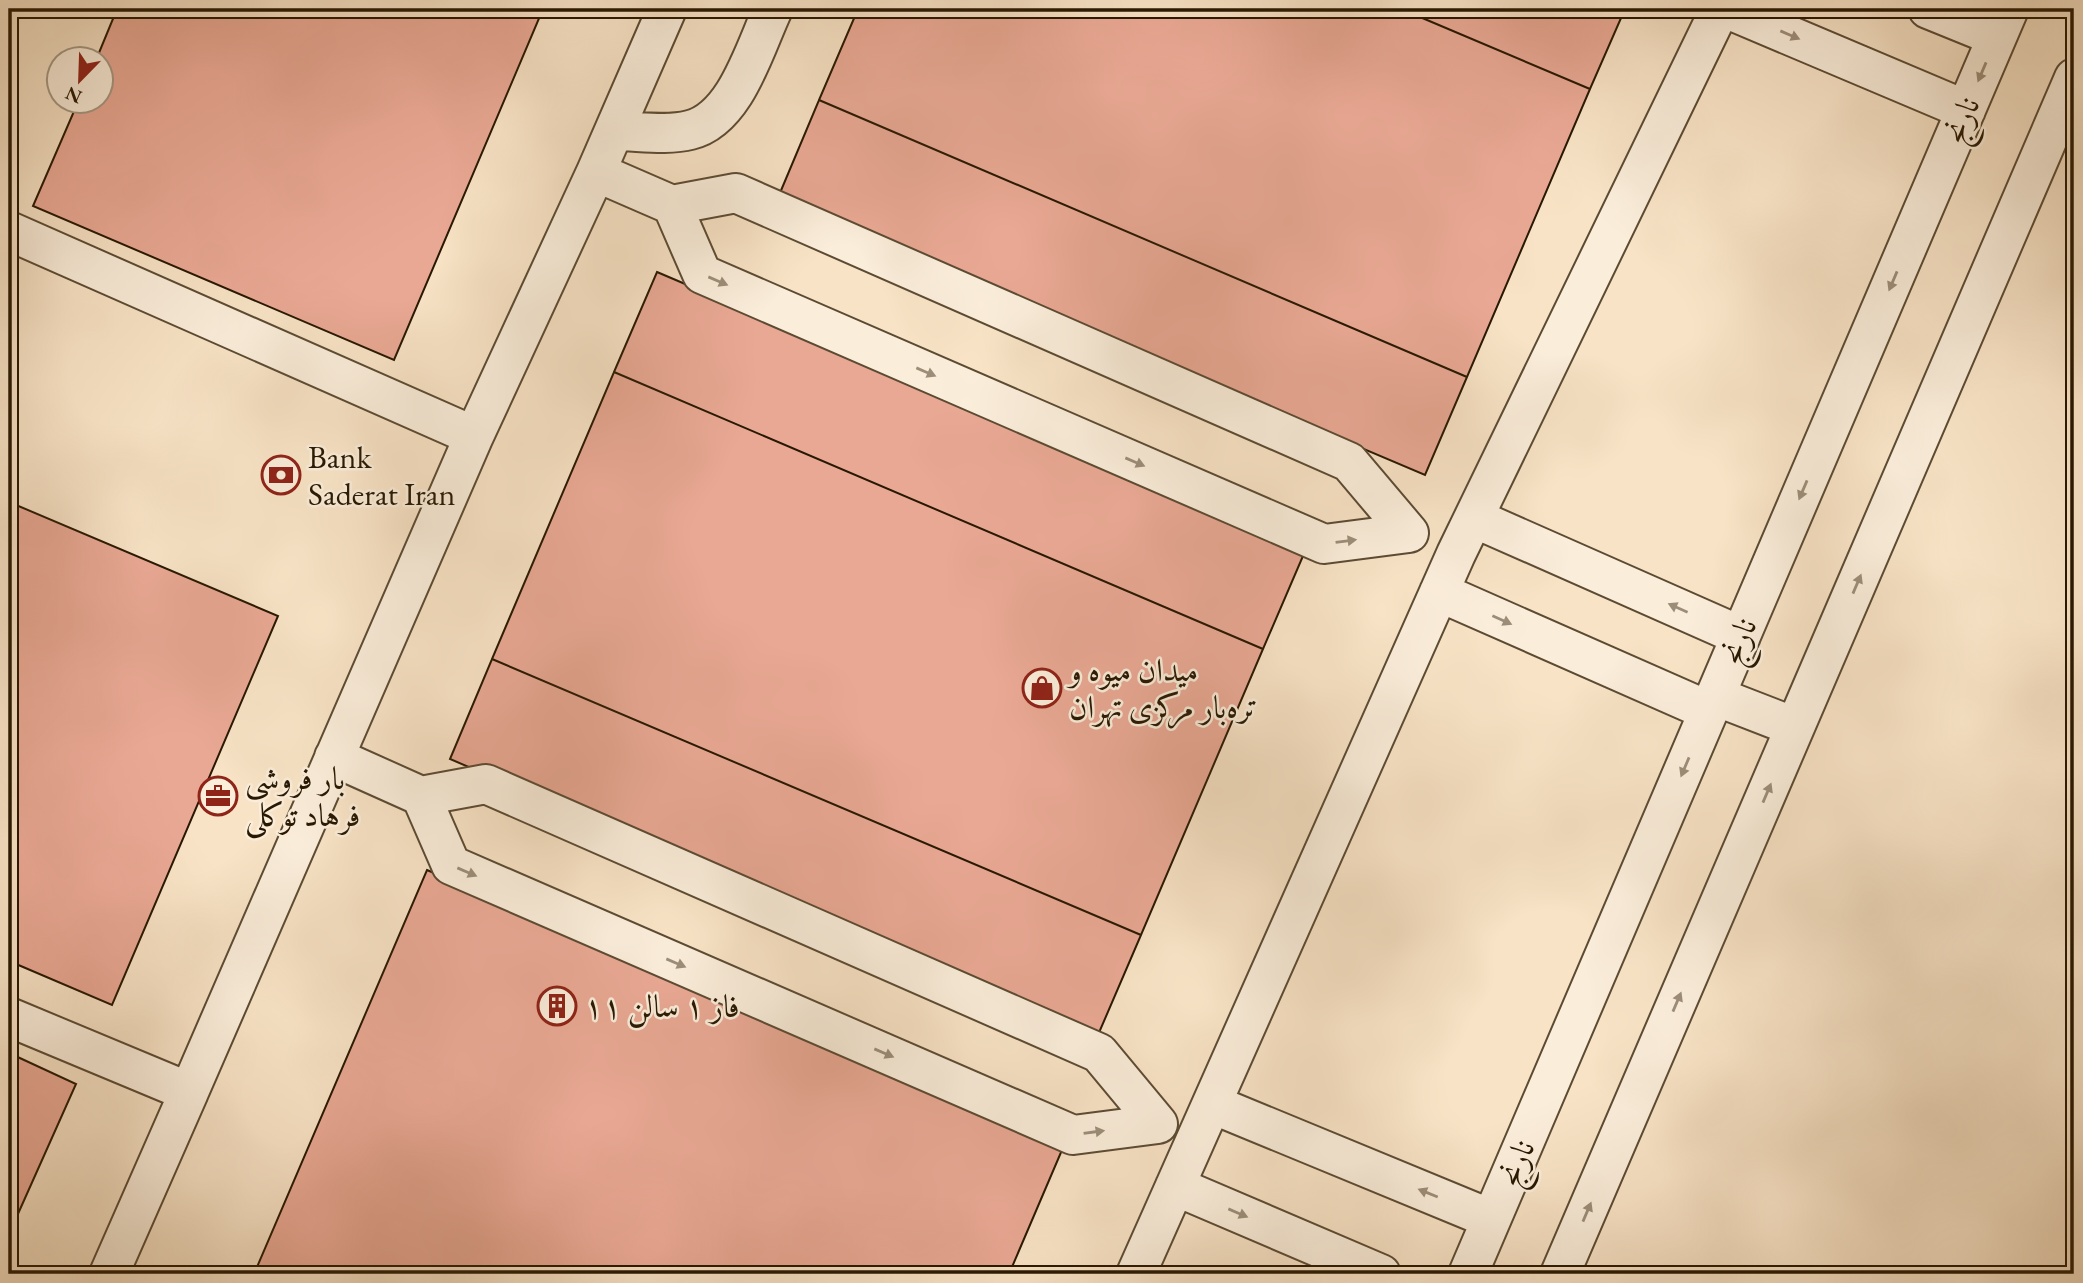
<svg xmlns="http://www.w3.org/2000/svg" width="2083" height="1283" viewBox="0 0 2083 1283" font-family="'EB Garamond',Amiri,serif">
  <rect width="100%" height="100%" fill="#f8e3c6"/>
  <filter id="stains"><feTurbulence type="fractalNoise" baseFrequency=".00286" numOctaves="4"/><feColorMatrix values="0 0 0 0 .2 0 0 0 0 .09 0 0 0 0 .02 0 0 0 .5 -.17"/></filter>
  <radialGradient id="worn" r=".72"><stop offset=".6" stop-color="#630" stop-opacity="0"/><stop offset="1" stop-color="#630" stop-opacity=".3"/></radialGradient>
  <!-- building -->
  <path fill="#e9a894" stroke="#281802" stroke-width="2" d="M117 9H543L394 360 33 206 78 102H102V60H96Z
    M858 9H1401L1590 89 1467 377 819 100Z
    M1401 9H1625L1590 89Z
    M819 100 1467 377 1425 475 777 200Z
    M657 272 1306 549 1263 649 614 372Z
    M614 372 1263 649 1141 935 492 659Z
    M9 502 278 616 112 1005 9 961Z
    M492 659 1141 935 1098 1035 450 759Z
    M427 870 1065 1143 1009 1274H254Z
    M9 1053 76 1084 9 1234Z"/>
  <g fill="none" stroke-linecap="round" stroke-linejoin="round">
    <defs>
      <path id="minor" d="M1727 9 1966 110
        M1928 9 1997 37
        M614 131C638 131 667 136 690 130 736 119 755 47 773 9
        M596 172 672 205 736 193 1349 462 1409 533 1324 544 702 274 672 205
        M9 231 474 436
        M1474 518 1741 636
        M1439 592 1709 711
        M1715 696 1795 727
        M334 757 421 796 486 784 1099 1053 1158 1124 1073 1135 451 865 421 796
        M9 1017 189 1092 109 1274
        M189 1092 474 436 596 172 667 9
        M1212 1104 1491 1219
        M1175 1186 1381 1274
        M1136 1274 1456 554 1720 9
        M1468 1274 2009 9
        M1560 1274 2074 78"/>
    </defs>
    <!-- minor casing -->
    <use href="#minor" stroke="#5c4b33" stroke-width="42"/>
    <!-- minor -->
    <use href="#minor" stroke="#faedda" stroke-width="38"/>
  </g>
  <!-- one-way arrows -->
  <defs><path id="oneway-solid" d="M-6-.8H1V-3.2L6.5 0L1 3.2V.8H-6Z" transform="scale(1.75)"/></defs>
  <g fill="#9c8d79">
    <use href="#oneway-solid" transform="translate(1790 35) rotate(23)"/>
    <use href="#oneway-solid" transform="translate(1982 72) rotate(113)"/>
    <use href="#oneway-solid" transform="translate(718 281) rotate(23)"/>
    <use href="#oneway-solid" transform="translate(1893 281) rotate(113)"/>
    <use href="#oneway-solid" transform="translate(926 372) rotate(23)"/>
    <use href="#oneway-solid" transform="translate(1135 462) rotate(23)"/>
    <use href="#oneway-solid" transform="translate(1803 490) rotate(113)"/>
    <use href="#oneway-solid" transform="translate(1346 541) rotate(-7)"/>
    <use href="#oneway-solid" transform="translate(1857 584) rotate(-67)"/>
    <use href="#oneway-solid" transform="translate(1678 608) rotate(-156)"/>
    <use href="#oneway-solid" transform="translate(1502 620) rotate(24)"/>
    <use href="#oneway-solid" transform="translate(1685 767) rotate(113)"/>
    <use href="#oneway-solid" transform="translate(1767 793) rotate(-67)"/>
    <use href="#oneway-solid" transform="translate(467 872) rotate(23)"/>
    <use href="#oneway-solid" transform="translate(676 963) rotate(23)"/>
    <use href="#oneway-solid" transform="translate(1677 1002) rotate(-67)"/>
    <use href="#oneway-solid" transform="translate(884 1053) rotate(23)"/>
    <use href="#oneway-solid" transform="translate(1094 1132) rotate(-8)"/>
    <use href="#oneway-solid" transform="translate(1428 1193) rotate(-158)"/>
    <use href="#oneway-solid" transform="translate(1587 1212) rotate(-67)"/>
    <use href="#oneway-solid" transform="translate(1238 1213) rotate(23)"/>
  </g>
  <!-- icons -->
  <defs>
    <symbol id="bank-ring" viewBox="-11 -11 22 22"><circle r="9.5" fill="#faedda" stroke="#8f2418" stroke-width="1.5"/><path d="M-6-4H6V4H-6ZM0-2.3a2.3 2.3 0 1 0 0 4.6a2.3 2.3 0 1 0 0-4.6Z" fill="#8f2418"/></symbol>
    <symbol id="shop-ring" viewBox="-11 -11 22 22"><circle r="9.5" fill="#faedda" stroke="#8f2418" stroke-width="1.5"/><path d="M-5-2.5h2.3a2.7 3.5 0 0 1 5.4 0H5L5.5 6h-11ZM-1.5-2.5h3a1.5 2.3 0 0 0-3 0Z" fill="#8f2418"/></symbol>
    <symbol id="office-ring" viewBox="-11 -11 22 22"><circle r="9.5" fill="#faedda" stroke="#8f2418" stroke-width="1.5"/><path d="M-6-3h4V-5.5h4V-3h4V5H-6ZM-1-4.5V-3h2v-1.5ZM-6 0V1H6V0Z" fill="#8f2418"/></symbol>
    <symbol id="building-ring" viewBox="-11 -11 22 22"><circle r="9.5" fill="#faedda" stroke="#8f2418" stroke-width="1.5"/><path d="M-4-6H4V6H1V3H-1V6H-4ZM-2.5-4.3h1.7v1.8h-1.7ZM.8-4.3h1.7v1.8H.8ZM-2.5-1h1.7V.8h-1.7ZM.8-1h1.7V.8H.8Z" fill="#8f2418"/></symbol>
  </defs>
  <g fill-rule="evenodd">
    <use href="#bank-ring" x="259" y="453" width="44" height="44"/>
    <use href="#shop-ring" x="1020" y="666" width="44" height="44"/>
    <use href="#office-ring" x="196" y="774" width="44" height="44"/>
    <use href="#building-ring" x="535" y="984" width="44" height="44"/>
  </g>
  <g text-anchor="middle" stroke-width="5" stroke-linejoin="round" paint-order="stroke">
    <!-- street labels -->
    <g font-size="32" fill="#281802" stroke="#faedda">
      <text transform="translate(1961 120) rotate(-67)" y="11">نارنج</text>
      <text transform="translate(1738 641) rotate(-67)" y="11">نارنج</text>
      <text transform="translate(1516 1163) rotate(-67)" y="11">نارنج</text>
    </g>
    <!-- poi labels -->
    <g font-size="32" fill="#281802" stroke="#faedda" text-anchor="start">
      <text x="308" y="468">Bank<tspan x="308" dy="37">Saderat Iran</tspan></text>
      <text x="1069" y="681">میدان میوه و<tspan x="1069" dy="37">تره‌بار مرکزی تهران</tspan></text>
      <text x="245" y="789">بار فروشی<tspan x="245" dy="37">فرهاد توکلی</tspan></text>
      <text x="584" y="1017">فاز ۱ سالن ۱۱</text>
    </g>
  </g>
  <!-- margin -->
  <rect width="2083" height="1283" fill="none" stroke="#f8e3c6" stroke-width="35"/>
  <rect x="10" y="10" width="2062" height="1262" fill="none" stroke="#281802" stroke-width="3.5"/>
  <rect x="18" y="18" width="2048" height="1248" fill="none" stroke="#281802" stroke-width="2"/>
  <!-- north arrow -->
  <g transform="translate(80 80) rotate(203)"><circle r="33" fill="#faedda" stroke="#a69884" stroke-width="2"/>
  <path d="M0-5L12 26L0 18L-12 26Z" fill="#8f2418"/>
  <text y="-10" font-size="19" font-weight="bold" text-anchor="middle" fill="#281802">N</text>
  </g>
  <rect width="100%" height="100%" filter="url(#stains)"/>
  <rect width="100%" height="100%" fill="url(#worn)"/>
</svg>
